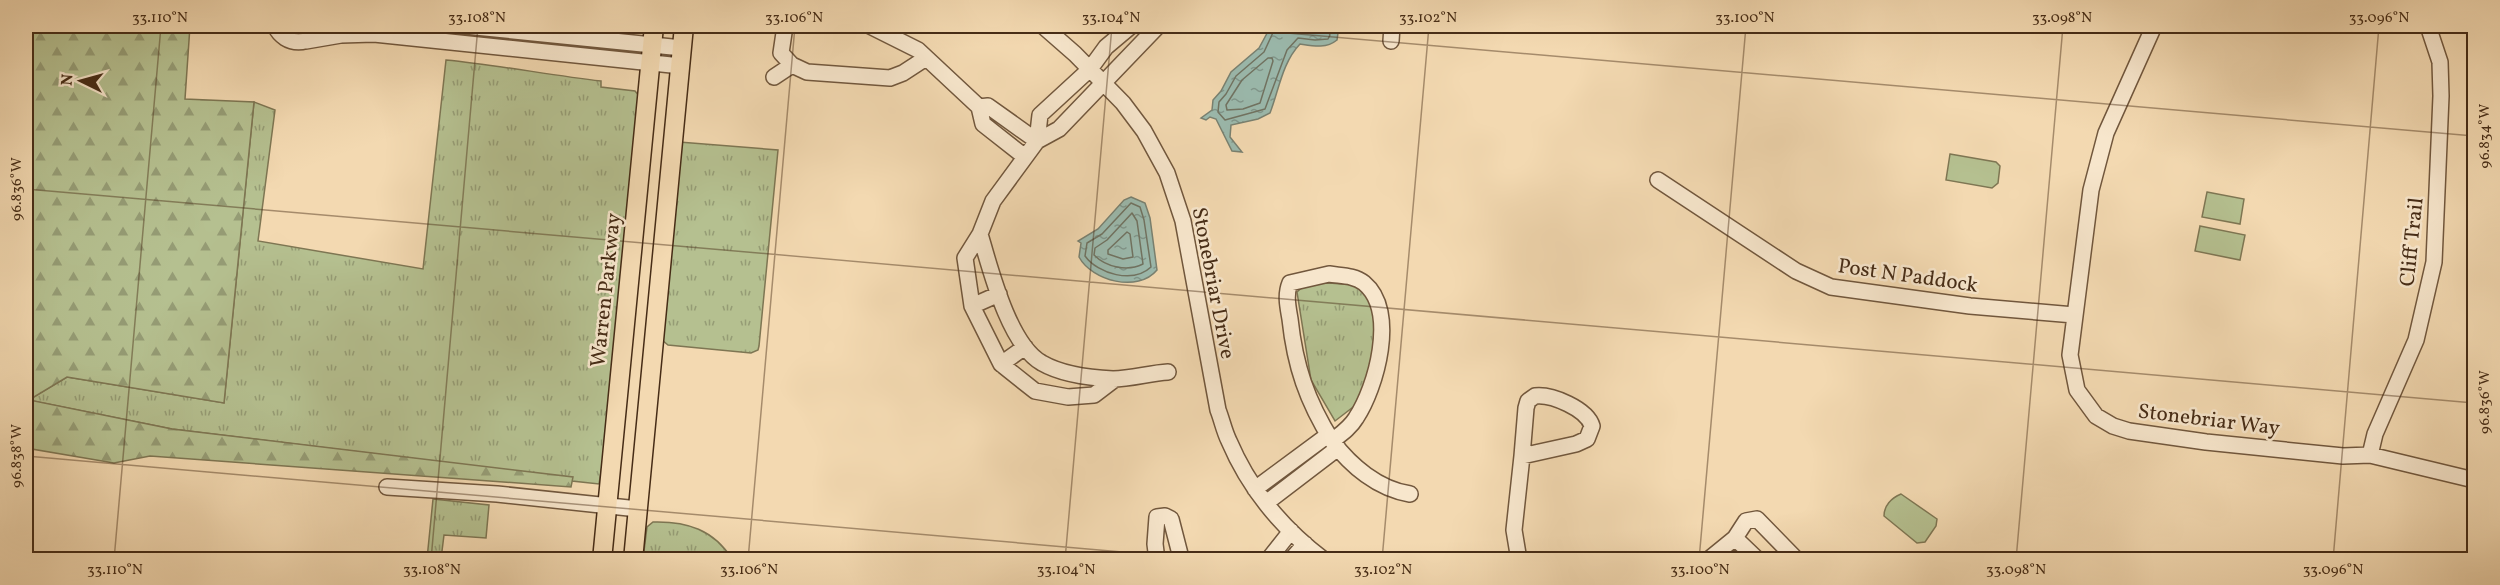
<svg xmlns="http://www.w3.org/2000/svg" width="2500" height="585" viewBox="0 0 2500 585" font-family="Vollkorn,serif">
  <defs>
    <pattern id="grass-tufts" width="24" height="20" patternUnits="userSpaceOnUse" patternTransform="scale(1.5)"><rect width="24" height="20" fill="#b5c090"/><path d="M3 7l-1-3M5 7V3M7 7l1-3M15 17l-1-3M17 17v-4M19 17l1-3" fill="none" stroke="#959c75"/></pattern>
    <pattern id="forest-firs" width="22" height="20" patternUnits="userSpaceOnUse" patternTransform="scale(1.5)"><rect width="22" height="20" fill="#b5c090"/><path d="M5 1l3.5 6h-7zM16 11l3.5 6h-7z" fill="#959c75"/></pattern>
    <pattern id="water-ripples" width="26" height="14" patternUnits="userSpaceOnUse" patternTransform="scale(1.5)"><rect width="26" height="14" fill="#9bbaae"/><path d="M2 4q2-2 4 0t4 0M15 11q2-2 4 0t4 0" fill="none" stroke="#80978d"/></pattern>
  </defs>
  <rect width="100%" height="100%" fill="#f3d9b1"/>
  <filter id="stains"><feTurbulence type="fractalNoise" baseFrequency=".00333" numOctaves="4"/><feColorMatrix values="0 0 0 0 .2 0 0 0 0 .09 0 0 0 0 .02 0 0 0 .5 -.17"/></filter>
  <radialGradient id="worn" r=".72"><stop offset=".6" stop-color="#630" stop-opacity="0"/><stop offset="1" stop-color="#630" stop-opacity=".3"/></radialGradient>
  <!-- grass -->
  <path fill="url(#grass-tufts)" stroke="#7e7653" stroke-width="1.5" d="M446 60C498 65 549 75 601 81V87L635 91 640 97 607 437 599 484 572 481V478L172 429 28 400 67 377 224 403 254 102 275 110 258 241 423 269Z
    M679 142 778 150 759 346 758 350 751 353 668 345 662 340Z
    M1329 283 1354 285 1368 293 1378 324 1366 384 1357 404 1335 421 1311 380 1297 292 1306 284Z
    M433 499 489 505 486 538 444 535 441 559H427Z
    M653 522C687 521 714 530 732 559H643L647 527Z"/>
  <!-- forest -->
  <path fill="url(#forest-firs)" stroke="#7e7653" stroke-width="1.5" d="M26 26H190L185 99 254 102 224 403 67 377 29 400 172 429 573 477 571 487 150 456 114 463 26 448Z"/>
  <!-- pitch -->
  <path fill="#b5c090" stroke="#7e7653" stroke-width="1.5" d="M1950 154 1996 162 2000 166 1998 183 1992 188 1946 180Z
    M2207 192 2244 199 2240 224 2202 217Z
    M2200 226 2245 235 2240 260 2195 251Z
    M1901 494 1937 519 1936 526 1925 542 1917 543 1884 516C1884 506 1891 498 1901 494Z"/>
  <!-- water -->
  <path fill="url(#water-ripples)" stroke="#798171" stroke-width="1.5" d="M1271 26H1328L1338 33 1337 40C1326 49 1313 46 1300 44 1282 63 1279 90 1270 113L1258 119 1231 125 1230 137 1242 152 1232 151 1216 119 1210 117 1206 120 1201 118 1212 110 1213 100 1221 91 1231 72 1259 48Z
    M1131 197 1145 203 1150 218 1157 270C1138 293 1092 281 1079 257L1081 243 1078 241 1098 229 1124 200Z"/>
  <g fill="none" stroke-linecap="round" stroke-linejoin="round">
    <!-- shore -->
    <path stroke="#707362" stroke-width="1.5" d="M1276 26 1264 52 1236 76 1226 94 1219 102 1218 112 1225 120 1265 109 1287 50 1298 38 1315 40 1328 39 1330 35 1325 26
      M1268 58H1272L1273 61 1260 103 1243 109 1227 110 1226 105 1242 80Z
      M1131 203 1140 207 1144 220 1151 267C1133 284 1098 274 1085 256L1087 243 1102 234Z
      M1132 213 1137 221 1143 264C1127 272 1106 267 1094 255L1095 248 1107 240Z
      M1127 232 1130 234 1133 257 1123 259 1108 254V250Z"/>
    <defs>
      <path id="minor" d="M275 26C285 47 312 47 322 26
        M465 26 682 48
        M785 26 781 53 792 65 807 72 890 78 903 73 926 58
        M870 26 918 50 979 107
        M1043 26 1075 54 1123 103 1144 131 1167 173 1183 221 1218 410C1222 420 1224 431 1229 441 1249 488 1283 529 1324 560
        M1131 26 1106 47 1090 69 1040 115 1037 141 1059 129 1158 26
        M2154 26 2106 133 2091 190 2070 355 2077 390 2096 416 2113 426 2129 431 2206 442 2343 456 2370 455 2474 480
        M306 41 341 35 374 34 681 66
        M1391 41 1392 26
        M774 77 792 65
        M1025 157 983 124 979 107 988 106 1037 141 993 201 980 234 965 258 972 306 1001 364 1035 391 1068 397 1094 395 1115 379
        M1658 180 1796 271 1831 287 1970 306 2074 315
        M980 234C990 268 1009 345 1042 363 1061 374 1092 378 1113 379 1131 379 1150 373 1168 372
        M1329 274C1341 276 1354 275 1364 283 1398 311 1376 388 1356 418 1350 428 1341 434 1332 441 1307 401 1295 366 1290 319 1288 307 1285 295 1290 283Z
        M972 306 999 294
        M1001 364 1025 347
        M1535 396C1552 394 1587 409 1592 426L1587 439 1576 444 1522 456 1526 408 1528 401Z
        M1332 441C1351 466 1378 489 1410 494
        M2370 455 2375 434 2416 340 2434 262 2441 96 2440 62 2428 26
        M387 487 497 494 638 509
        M1255 489 1328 435
        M1266 503 1338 448
        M1735 538 1758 560
        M1157 560 1155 544 1157 517 1165 516 1171 519 1180 554
        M1268 560 1291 531
        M1291 560 1305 544
        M1519 560 1514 530 1522 456
        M1708 560 1735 538 1746 521 1757 519 1797 560"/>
      <path id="major" d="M602 560 654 26
        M633 560 684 26"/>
    </defs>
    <!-- minor casing -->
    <use href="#minor" stroke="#71573d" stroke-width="18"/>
    <!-- major casing -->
    <use href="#major" stroke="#462c16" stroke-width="21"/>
    <!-- minor -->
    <use href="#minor" stroke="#f7e6cc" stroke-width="15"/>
    <!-- major -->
    <use href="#major" stroke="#f3d9b1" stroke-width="18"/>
  </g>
  <!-- ticks -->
  <path fill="none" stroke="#462c16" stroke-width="1.5" stroke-opacity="0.45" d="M1208 26 2474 136M26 189 2474 403M26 456 1214 560M114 560 161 26M431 560 478 26M748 560 795 26M1065 560 1112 26M1382 560 1429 26M1699 560 1746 26M2016 560 2063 26M2333 560 2379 26"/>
  <g text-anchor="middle" stroke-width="5" stroke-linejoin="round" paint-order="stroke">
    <!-- street labels -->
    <g font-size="21" fill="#462c16" stroke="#f7e6cc">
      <text transform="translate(2411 242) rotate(-84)" y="7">Cliff Trail</text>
      <text transform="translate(1908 275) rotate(8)" y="7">Post N Paddock</text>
      <text transform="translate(1214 283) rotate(79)" y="7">Stonebriar Drive</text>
      <text transform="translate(605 290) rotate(-84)" y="7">Warren Parkway</text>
      <text transform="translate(2209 419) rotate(7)" y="7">Stonebriar Way</text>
    </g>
  </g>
  <!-- margin -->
  <rect width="2500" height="585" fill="none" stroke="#f3d9b1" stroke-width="66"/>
  <!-- north arrow -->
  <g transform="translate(81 81) rotate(275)" stroke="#f7e6cc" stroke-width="4.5" paint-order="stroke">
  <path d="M0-4.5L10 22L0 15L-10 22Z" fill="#462c16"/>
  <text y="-9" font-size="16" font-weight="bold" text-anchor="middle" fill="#462c16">N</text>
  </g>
  <rect x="33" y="33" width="2434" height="519" fill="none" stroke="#462c16" stroke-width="2"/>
  <g font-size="15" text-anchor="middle" fill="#462c16">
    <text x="160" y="22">33.110°N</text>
    <text x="477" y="22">33.108°N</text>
    <text x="794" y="22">33.106°N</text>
    <text x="1111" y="22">33.104°N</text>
    <text x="1428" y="22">33.102°N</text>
    <text x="1745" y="22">33.100°N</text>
    <text x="2062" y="22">33.098°N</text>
    <text x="2379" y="22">33.096°N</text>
    <text transform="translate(2484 136) rotate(-90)" y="5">96.834°W</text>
    <text transform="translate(16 189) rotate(-90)" y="5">96.836°W</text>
    <text transform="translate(2484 402) rotate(-90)" y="5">96.836°W</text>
    <text transform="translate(16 456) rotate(-90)" y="5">96.838°W</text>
    <text x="115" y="574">33.110°N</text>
    <text x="432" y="574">33.108°N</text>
    <text x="749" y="574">33.106°N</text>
    <text x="1066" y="574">33.104°N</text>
    <text x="1383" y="574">33.102°N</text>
    <text x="1700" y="574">33.100°N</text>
    <text x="2016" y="574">33.098°N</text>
    <text x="2333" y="574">33.096°N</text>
  </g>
  <rect width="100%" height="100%" filter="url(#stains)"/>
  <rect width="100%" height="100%" fill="url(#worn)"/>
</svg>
